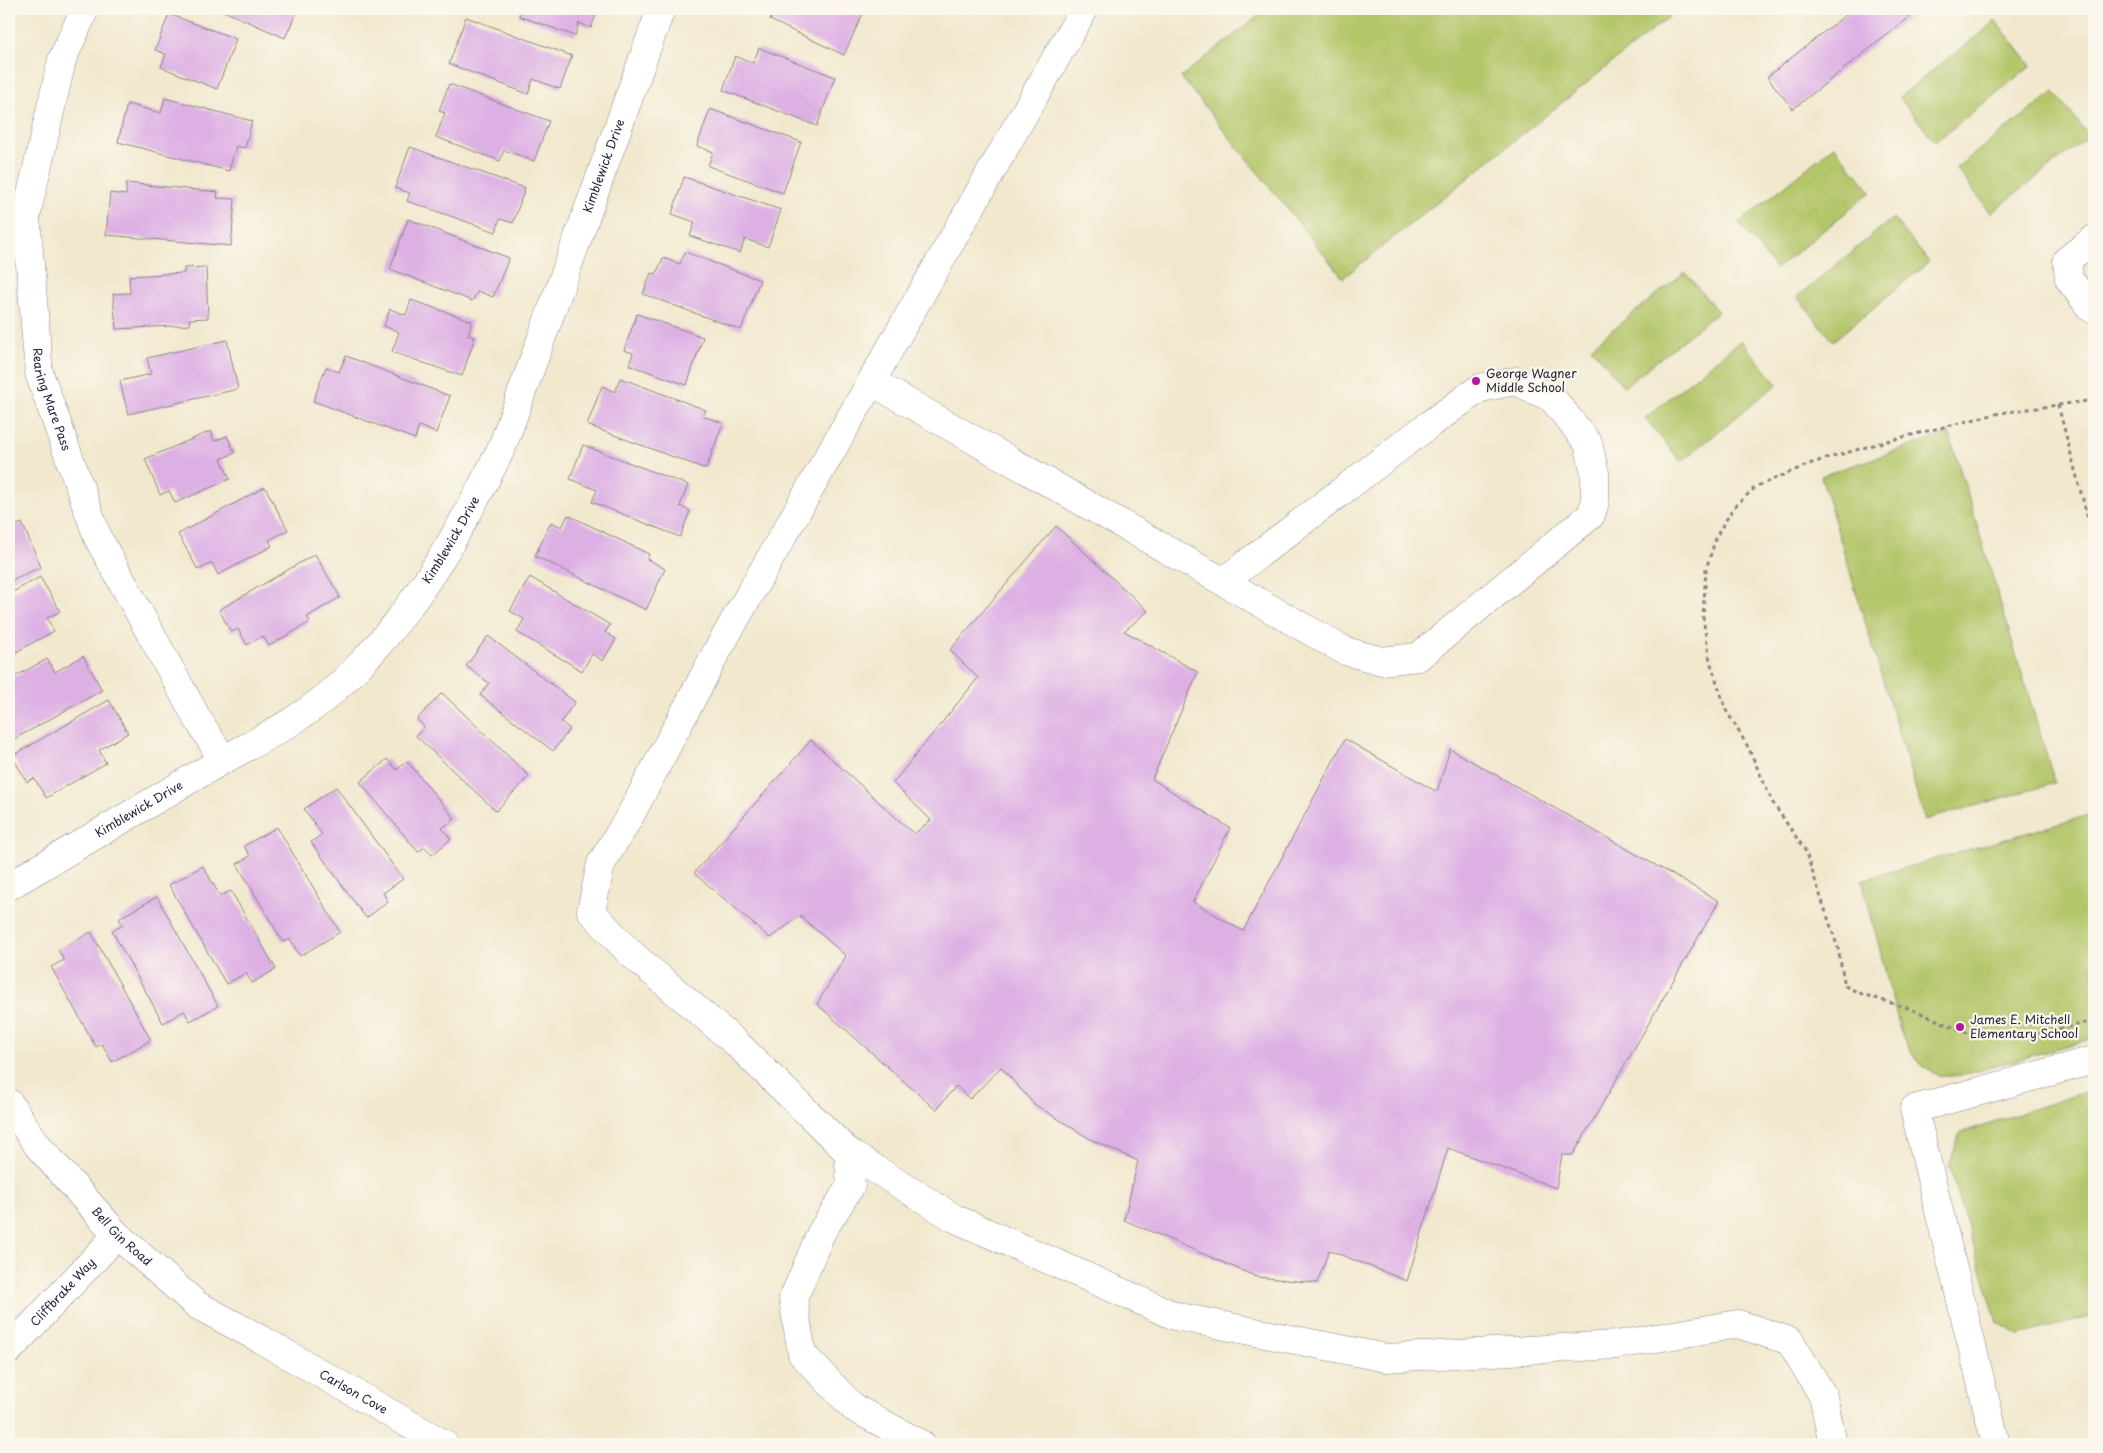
<svg xmlns="http://www.w3.org/2000/svg" width="2103" height="1453" viewBox="0 0 2103 1453" font-family="'Playpen Sans',sans-serif">
  <rect width="100%" height="100%" fill="#fbf7ec"/>
  <filter id="ink" filterUnits="userSpaceOnUse"><feTurbulence type="fractalNoise" baseFrequency=".02" numOctaves="2"/><feDisplacementMap in="SourceGraphic" scale="10" xChannelSelector="R" yChannelSelector="G"/><feConvolveMatrix kernelMatrix="1 2 1 2 8 2 1 2 1" color-interpolation-filters="sRGB"/></filter>
  <filter id="wash" filterUnits="userSpaceOnUse"><feTurbulence type="fractalNoise" baseFrequency=".0096" numOctaves="4" result="noise"/><feDisplacementMap in="SourceGraphic" scale="20" xChannelSelector="R" yChannelSelector="G"/><feGaussianBlur stdDeviation="1.12" result="paint"/><feColorMatrix in="noise" values="0 0 0 0 0 0 0 0 0 0 0 0 0 0 0 0 0 1.4 0 .05"/><feComposite in="paint" operator="in"/></filter>
  <g filter="url(#wash)">
    <rect width="100%" height="100%" fill="#f1e8ce"/>
    <!-- green -->
    <path fill="#b4c66a" stroke="#6b7452" d="M1267 9H1679L1343 278 1181 77Z
      M1996 21 2031 66 1935 142 1899 97Z
      M2054 92 2089 136 1991 213 1956 168Z
      M1834 146 1871 192 1776 269 1739 223Z
      M1893 218 1929 262 1833 341 1797 297Z
      M1685 272 1718 312 1624 387 1591 347Z
      M1741 340 1777 384 1681 462 1645 418Z
      M1949 433 2055 783 1925 820 1821 476Z
      M2093 814 2094 1038 1963 1075C1957 1075 1949 1077 1943 1076 1921 1072 1909 1051 1901 1033L1862 880Z
      M2094 1089V1315L2019 1335 1997 1322 1949 1165 1960 1133Z"/>
    <g id="blocks">
      <!-- building -->
      <path fill="#ddb0e4" d="M219 9H298L285 38Z
        M521 9H598L591 28 579 23 575 36 519 16Z
        M775 9H865L844 55 770 20Z
        M1853 9H1920L1793 109 1767 77Z
        M169 14 236 39 217 89 161 67 166 54 155 50Z
        M466 17 572 56 560 89 533 79 528 94 449 64Z
        M759 48 835 77 817 126 723 90 735 56 753 63Z
        M449 84 549 121 534 161 504 150 500 161 436 137 445 113 439 111Z
        M165 98 252 121 245 148 236 146 229 171 118 142 127 104 161 113Z
        M710 109 801 142 783 193 708 166 713 152 697 146Z
        M410 147 525 188 513 223 500 219 496 232 407 201 410 193 395 188Z
        M684 177 781 210 768 247 745 239 740 253 690 236 695 222 672 214Z
        M126 183 218 192 217 198 235 199 231 246 106 235 110 193 126 195Z
        M408 219 509 258 493 297 478 291 472 301 390 269Z
        M685 252 760 280 741 330 643 294 651 273 656 274 663 258 680 264Z
        M206 267 208 318 189 319 190 325 116 329 113 294 130 293 129 276 184 273V268Z
        M411 300 472 321 468 335 475 337 462 376 392 352 399 332 384 326 390 309 406 315Z
        M637 314 703 337 687 385 629 365 633 353 624 350Z
        M227 340 238 389 128 414 120 381 151 374 147 358Z
        M346 356 450 396 436 433 419 426 415 439 313 401 326 367 339 372Z
        M620 378 706 410 703 416 723 423 706 469 587 425 602 386 615 392Z
        M211 431 214 441 227 436 235 453 221 459 230 479 175 503 169 491 160 495 145 459Z
        M583 445 688 485 680 506 690 511 680 537 592 502 597 490 570 479Z
        M265 487 288 530 269 540 272 546 218 575 212 563 198 570 178 534Z
        M568 515 649 554 647 559 665 569 646 610 535 556 551 522 562 527Z
        M22 523 41 567 9 581V529Z
        M1056 526 1148 611 1124 631 1198 672 1152 779 1230 828 1193 902 1243 931 1345 739 1437 792 1450 749 1719 901 1573 1155H1562L1556 1188 1448 1148 1407 1281 1329 1250 1317 1283 1257 1277 1124 1220 1138 1161 1092 1140 1034 1104 1001 1067 970 1099 956 1086 936 1110 817 1004 846 956 800 916 770 938 694 873 811 740 914 834 931 820 893 783 978 678 950 650Z
        M315 554 340 597 307 617 310 622 269 646 263 636 247 645 238 629 231 632 219 610Z
        M40 577 60 611 47 618 54 631 9 656V594Z
        M530 577 610 625 605 632 616 639 603 661 592 654 582 671 517 632 524 619 510 611Z
        M488 636 575 702 561 722 570 729 553 751 480 695 489 683 466 666Z
        M83 656 102 690 9 742V680L47 659 55 672Z
        M442 693 529 776 496 811 416 736 424 727 417 719Z
        M109 700 128 733 99 750 106 763 46 798 34 778 27 782 12 756Z
        M387 759 397 770 407 761 455 819 442 828 451 839 432 855 425 847 418 852 360 782Z
        M336 787 403 879 383 893 388 902 366 918 311 842 322 834 304 809Z
        M277 827 340 932 300 956 290 939 283 942 237 864 250 856 244 846Z
        M203 866 220 896 231 891 276 969 252 983 246 973 226 984 169 885Z
        M157 897 218 1006 190 1021 184 1011 163 1023 112 931 123 925 119 918Z
        M91 932 151 1040 112 1062 102 1044 96 1047 51 967 64 960 58 950Z"/>
    </g>
  </g>
  <g filter="url(#ink)">
    <use href="#blocks" fill-opacity="0" stroke="#8a8584" stroke-width="1"/>
    <g fill="none" stroke-linecap="round" stroke-linejoin="round">
      <defs>
        <g id="minor">
          <path id="s1" d="M85 9 62 60 26 216 39 373 98 538 196 716 223 760"/>
          <path d="M2094 239 2067 260 2069 279 2089 306 2094 310"/>
          <path d="M872 382 1345 651 1382 661 1418 657 1591 515 1595 502V473L1588 443 1552 398 1516 381 1480 388 1430 424 1224 581"/>
          <path id="s2" d="M9 886C78 845 148 804 218 763 255 742 294 724 327 696 405 629 457 538 502 447L661 9"/>
          <path id="s3" d="M9 1103 38 1146 117 1235 197 1305 262 1340 444 1444"/>
          <path d="M848 1152 954 1218 1175 1316 1386 1358 1616 1345 1738 1324 1790 1341 1823 1396 1833 1444"/>
          <path id="s4" d="M9 1350 117 1235"/>
          <path d="M921 1444 854 1408 802 1354 793 1299 821 1233 851 1185 848 1152 735 1042 628 951 591 911 601 864 631 814 716 653 1084 9"/>
          <path d="M1996 1444 1914 1109 2094 1060"/>
        </g>
      </defs>
      <!-- minor casing -->
      <use href="#minor" stroke="#8a8584" stroke-width="29"/>
      <!-- path -->
      <path stroke="#8a8584" stroke-width="3" stroke-dasharray="4 4" stroke-linecap="butt" d="M2094 400 2000 413 1883 442 1812 463 1757 486 1734 507 1717 535 1706 569 1703 618 1710 661 1726 710 1748 747 1773 803 1805 850 1838 948 1845 986 1862 994 1911 1009 1972 1035 2011 1036 2050 1031 2094 1021
        M2058 405 2094 542"/>
      <!-- minor -->
      <use href="#minor" stroke="#fff" stroke-width="28"/>
    </g>
  </g>
  <!-- markers -->
  <g fill="#b5179e" stroke="#fbf7ec" stroke-width="2">
    <circle cx="1476" cy="381" r="5"/>
    <circle cx="1960" cy="1027" r="5"/>
  </g>
  <g text-anchor="middle" stroke-width="4.5" stroke-linejoin="round" paint-order="stroke">
    <!-- street labels -->
    <g font-size="12" fill="#22223b" stroke="#fbf7ec">
      <text dy="4" stroke="none"><textPath href="#s2" startOffset="976">Kimblewick Drive</textPath></text>
      <text dy="4" stroke="none"><textPath href="#s1" startOffset="402">Rearing Mare Pass</textPath></text>
      <text dy="4" stroke="none"><textPath href="#s2" startOffset="571">Kimblewick Drive</textPath></text>
      <text dy="4" stroke="none"><textPath href="#s2" startOffset="151">Kimblewick Drive</textPath></text>
      <text dy="4" stroke="none"><textPath href="#s3" startOffset="175">Bell Gin Road</textPath></text>
      <text dy="4" stroke="none"><textPath href="#s4" startOffset="79">Cliffbrake Way</textPath></text>
      <text dy="4" stroke="none"><textPath href="#s3" startOffset="456">Carlson Cove</textPath></text>
    </g>
    <!-- poi labels -->
    <g font-size="12" fill="#22223b" stroke="#fbf7ec" text-anchor="start">
      <text x="1486" y="378">George Wagner<tspan x="1486" dy="14">Middle School</tspan></text>
      <text x="1970" y="1024">James E. Mitchell<tspan x="1970" dy="14">Elementary School</tspan></text>
    </g>
  </g>
  <!-- margin -->
  <rect width="2103" height="1453" fill="none" stroke="#fbf7ec" stroke-width="30"/>
</svg>
